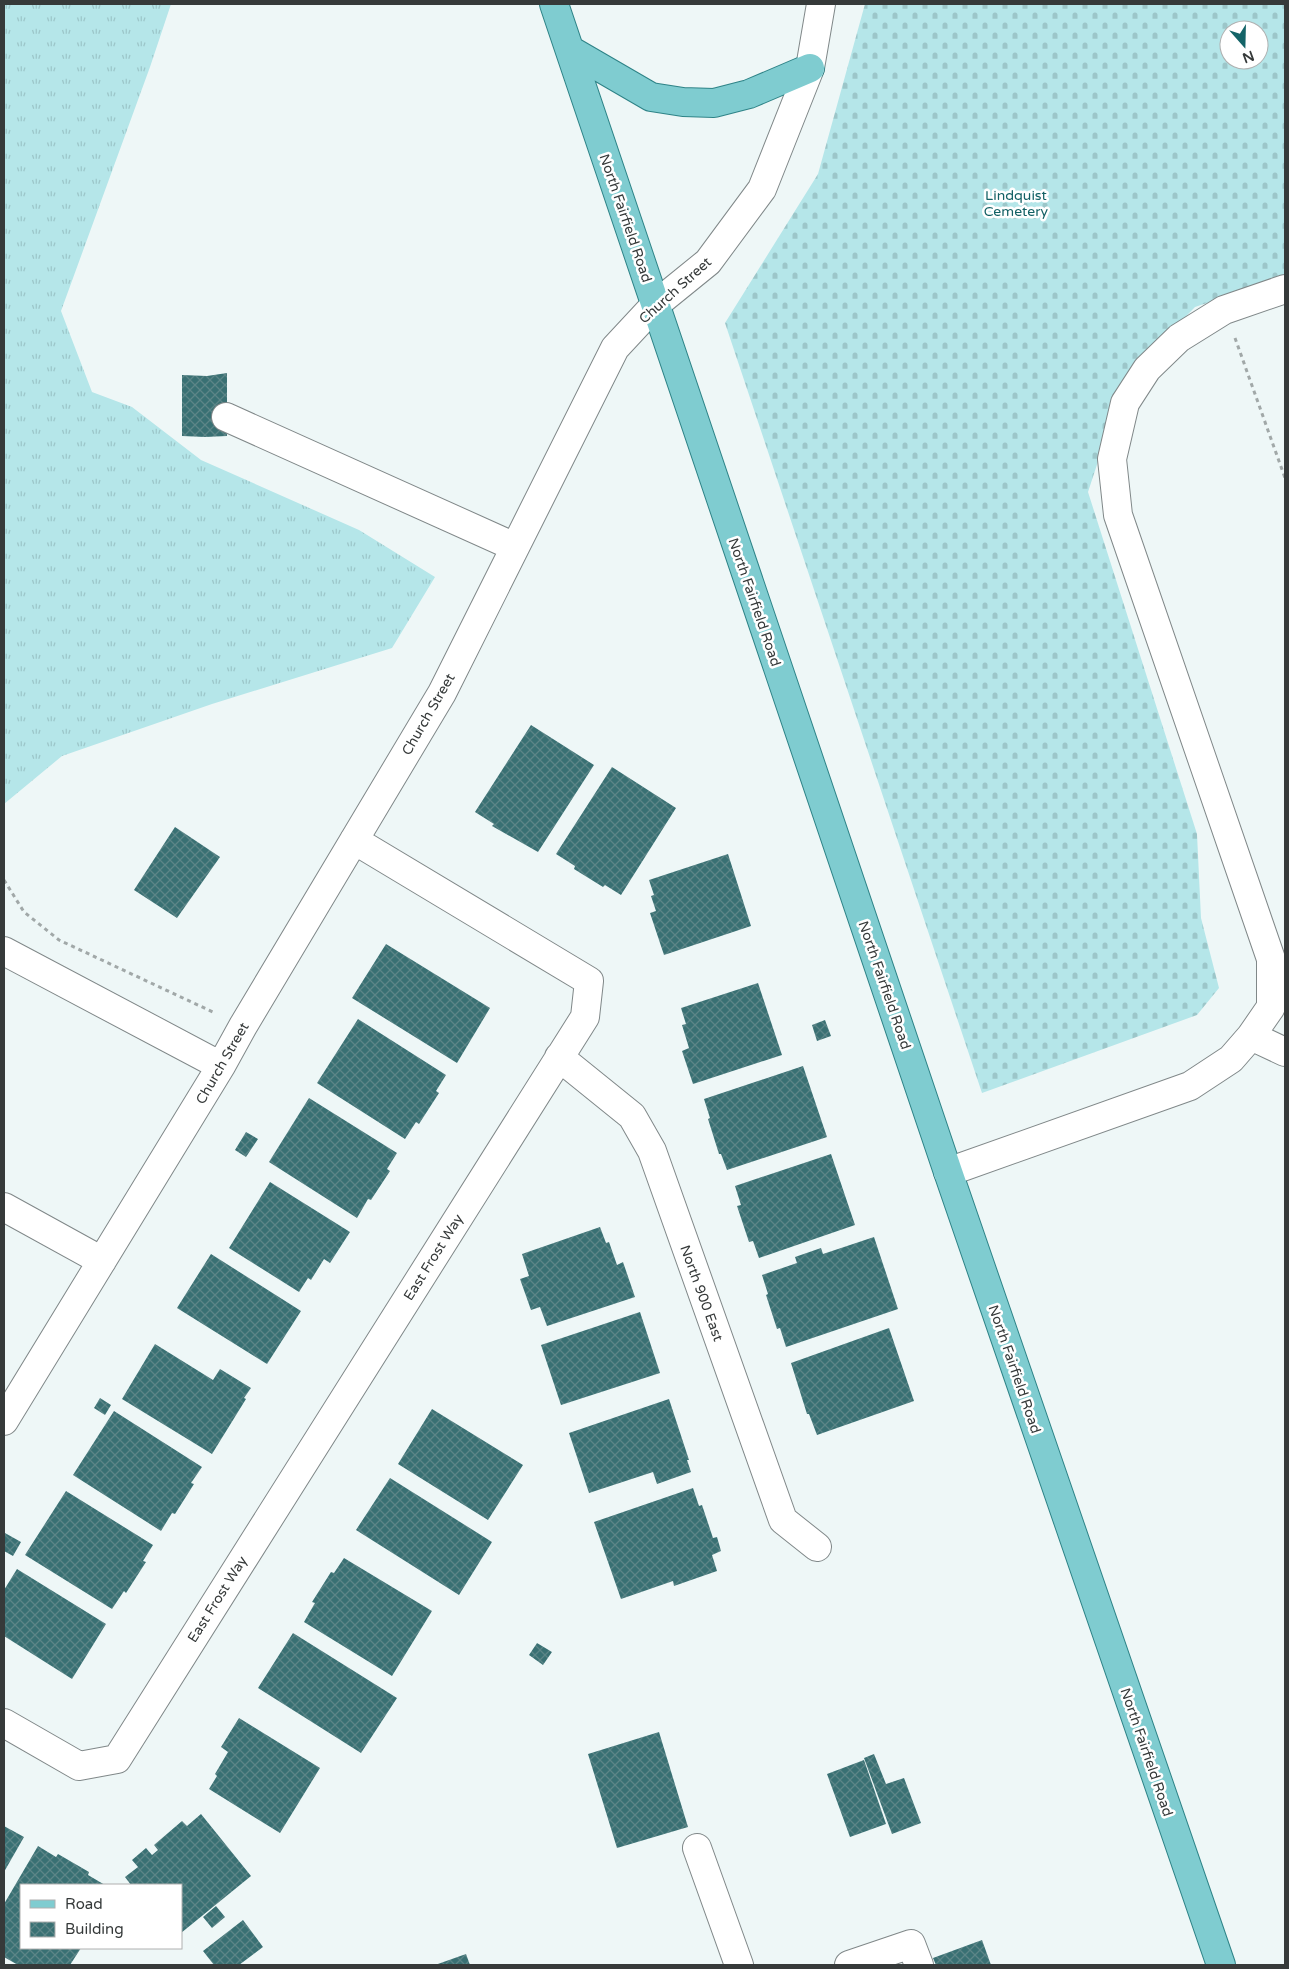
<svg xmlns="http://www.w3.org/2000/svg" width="1289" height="1969" viewBox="0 0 1289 1969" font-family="'Varela Round',sans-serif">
  <defs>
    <pattern id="grass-tufts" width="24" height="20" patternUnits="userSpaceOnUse" patternTransform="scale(1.25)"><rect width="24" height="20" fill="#b5e6e9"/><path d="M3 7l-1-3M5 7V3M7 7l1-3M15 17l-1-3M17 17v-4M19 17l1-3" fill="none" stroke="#9cc6c9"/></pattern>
    <pattern id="cemetery-stones" width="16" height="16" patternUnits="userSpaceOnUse" patternTransform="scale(1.25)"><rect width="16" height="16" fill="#b5e6e9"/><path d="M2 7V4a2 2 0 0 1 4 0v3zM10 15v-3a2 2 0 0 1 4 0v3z" fill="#9cc6c9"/></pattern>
    <pattern id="building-cross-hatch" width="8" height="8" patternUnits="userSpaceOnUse" patternTransform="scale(1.25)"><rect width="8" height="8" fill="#397073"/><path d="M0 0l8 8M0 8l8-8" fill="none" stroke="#5c8587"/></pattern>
  </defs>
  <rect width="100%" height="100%" fill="#eef7f7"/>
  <!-- grass -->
  <path fill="url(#grass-tufts)" d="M4 4H171L150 67 61 311 92 392 132 407 201 460 359 530 435 577 392 648 212 704 62 756 4 804Z"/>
  <!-- cemetery -->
  <path fill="url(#cemetery-stones)" fill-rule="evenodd" d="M865 4H1285V277L1195 307 1125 379 1088 492 1197 834 1201 918 1219 988 1197 1015 982 1093 725 323 818 174ZM1229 30H1259V60H1229Z"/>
  <!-- building -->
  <path fill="url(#building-cross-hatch)" d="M227 373V436L205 437 182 436V375L207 376Z
    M531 725 594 765 538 852 492 826 494 824 475 812Z
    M612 767 676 808 621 895 605 885 603 887 574 869 575 866 556 854Z
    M175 827 220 857 177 918 134 890Z
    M728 854 751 926 664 955 650 913 656 911 651 896 654 895 649 880Z
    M386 944 490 1008 457 1063 352 998Z
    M758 983 782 1055 693 1084 682 1051 689 1048 682 1025 686 1024 681 1008Z
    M358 1019 446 1075 436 1091 439 1093 419 1124 416 1122 405 1139 317 1083Z
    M825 1020 831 1036 817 1041 812 1025Z
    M803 1066 827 1137 727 1170 721 1154H719L708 1119 710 1118 704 1099Z
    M309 1098 397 1153 387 1169 390 1171 371 1200 368 1199 357 1218 269 1162Z
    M246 1132 258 1139 246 1157 235 1150Z
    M831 1154 855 1225 759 1258 753 1241 749 1242 737 1206 741 1205 735 1186Z
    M270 1182 350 1232 330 1263 324 1259 311 1280 308 1278 299 1292 229 1248Z
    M600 1227 606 1243 609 1242 617 1265 623 1262 635 1297 547 1326 540 1307 531 1310 520 1279 529 1276 522 1254Z
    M874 1237 898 1309 786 1347 780 1328 777 1329 766 1295 768 1294 762 1275 797 1263 795 1257 821 1248 823 1254Z
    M211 1254 301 1311 267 1364 177 1308Z
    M640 1312 660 1373 561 1405 541 1345Z
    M889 1328 914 1401 817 1435 809 1414H807L791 1363Z
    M155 1344 213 1380 220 1369 251 1388 244 1398 246 1399 212 1454 122 1399Z
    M100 1398 111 1405 105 1415 94 1408Z
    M669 1399 689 1460H687L691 1472 657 1484 653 1472 589 1493 569 1433Z
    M432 1409 523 1465 488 1520 398 1464Z
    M114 1411 202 1467 191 1483 194 1484 175 1514 172 1513 161 1531 73 1475Z
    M390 1478 492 1542 459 1595 356 1530Z
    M693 1488 699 1506 702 1505 713 1538 717 1537 721 1551 712 1555 717 1571 674 1586 673 1581 621 1599 594 1522Z
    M66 1491 153 1545 143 1561 146 1562 126 1593 124 1591 112 1609 25 1555Z
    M5 1533 21 1542 13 1556 4 1551Z
    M344 1558 432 1611 392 1676 304 1622 315 1603 312 1602 331 1572 334 1573Z
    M17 1569 106 1624 72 1679 4 1636V1590Z
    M293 1633 397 1698 361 1753 258 1688Z
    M537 1643 552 1652 543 1665 529 1655Z
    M239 1718 320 1768 280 1833 209 1789 217 1776 215 1774 228 1752 221 1747Z
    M659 1732 688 1827 617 1848 588 1754Z
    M874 1754 886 1784 904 1778 921 1823 892 1834 864 1758Z
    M864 1760 886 1824 850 1837 827 1774Z
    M201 1814 251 1876 181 1933V1885H131L125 1877 138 1867 132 1860 146 1848 152 1855 158 1850 154 1845 182 1821 187 1826Z
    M4 1826 24 1837 4 1872Z
    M38 1846 56 1857 58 1854 89 1872 88 1875 105 1885H21V1948H81L70 1965H18L4 1957V1904Z
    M216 1906 225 1917 212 1928 203 1917Z
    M243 1920 263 1947 239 1965H214L203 1951Z
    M982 1940 991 1965H936L933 1958Z
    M466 1954 470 1965H435Z"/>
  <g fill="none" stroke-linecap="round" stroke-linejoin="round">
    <defs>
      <path id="minor" d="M226 417 515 547
        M4 951 221 1066
        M1251 1036 1285 1052
        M559 1057 632 1116 652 1151 783 1520 817 1547
        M948 1172 1190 1086 1231 1059 1251 1036 1271 1007V959L1118 515 1112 459 1125 403 1147 369 1179 338 1224 310 1285 289
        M4 1207 102 1261
        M4 1421 221 1066 243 1026 442 693 615 348 655 305 708 262 762 189 810 68 821 4
        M4 1723 79 1766 117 1759 585 1017 589 981 354 840
        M697 1848 739 1965
        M849 1965 911 1944 919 1965"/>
      <path id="major" d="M554 4 948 1172 1221 1965
        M570 50 651 97 683 102 714 103 749 94 810 68"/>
    </defs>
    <!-- minor casing -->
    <use href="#minor" stroke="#808889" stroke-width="30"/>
    <!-- major casing -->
    <use href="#major" stroke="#2e8387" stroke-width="30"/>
    <!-- path -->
    <path stroke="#a1a8a8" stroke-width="3" stroke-dasharray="4 4" stroke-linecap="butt" d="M1235 338 1285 478
      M4 880 24 912 59 940 215 1013"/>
    <!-- minor -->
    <use href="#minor" stroke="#fff" stroke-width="28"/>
    <!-- major -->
    <use href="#major" stroke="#7fccd0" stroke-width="28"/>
  </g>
  <g text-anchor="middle" stroke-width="5" stroke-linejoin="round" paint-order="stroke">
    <!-- park labels -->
    <g font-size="14" fill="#136165" stroke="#fff">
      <text x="1016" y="200">Lindquist<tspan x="1016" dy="16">Cemetery</tspan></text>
    </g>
    <!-- street labels -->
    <g font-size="14" fill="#363a3a" stroke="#fff">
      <text transform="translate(626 218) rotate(71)" y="5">North Fairfield Road</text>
      <text transform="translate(675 290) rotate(-42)" y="5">Church Street</text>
      <text transform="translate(755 602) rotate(71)" y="5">North Fairfield Road</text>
      <text transform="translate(428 714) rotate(-60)" y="5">Church Street</text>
      <text transform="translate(885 985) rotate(71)" y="5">North Fairfield Road</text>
      <text transform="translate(222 1063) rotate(-60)" y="5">Church Street</text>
      <text transform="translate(433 1257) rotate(-58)" y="5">East Frost Way</text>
      <text transform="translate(702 1293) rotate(70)" y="5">North 900 East</text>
      <text transform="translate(1015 1369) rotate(71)" y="5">North Fairfield Road</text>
      <text transform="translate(217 1599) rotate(-58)" y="5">East Frost Way</text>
      <text transform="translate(1147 1752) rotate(71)" y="5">North Fairfield Road</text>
    </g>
  </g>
  <!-- border -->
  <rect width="1289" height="1969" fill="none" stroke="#363a3a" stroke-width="10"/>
  <!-- legend -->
  <rect x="20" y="1884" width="162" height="65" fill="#ffffff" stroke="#afb0b0"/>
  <rect x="30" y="1900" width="25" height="8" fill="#7fccd0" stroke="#afb0b0"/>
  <text x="65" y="1909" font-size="15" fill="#363a3a">Road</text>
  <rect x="30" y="1922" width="25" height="15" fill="url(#building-cross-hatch)" stroke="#afb0b0"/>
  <text x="65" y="1934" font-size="15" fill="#363a3a">Building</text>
  <!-- north arrow -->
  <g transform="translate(1244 45) rotate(160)"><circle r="24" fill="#ffffff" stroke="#afb0b0"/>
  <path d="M0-4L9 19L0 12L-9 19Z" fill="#146468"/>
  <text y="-8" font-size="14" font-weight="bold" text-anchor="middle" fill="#363a3a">N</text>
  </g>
</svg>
